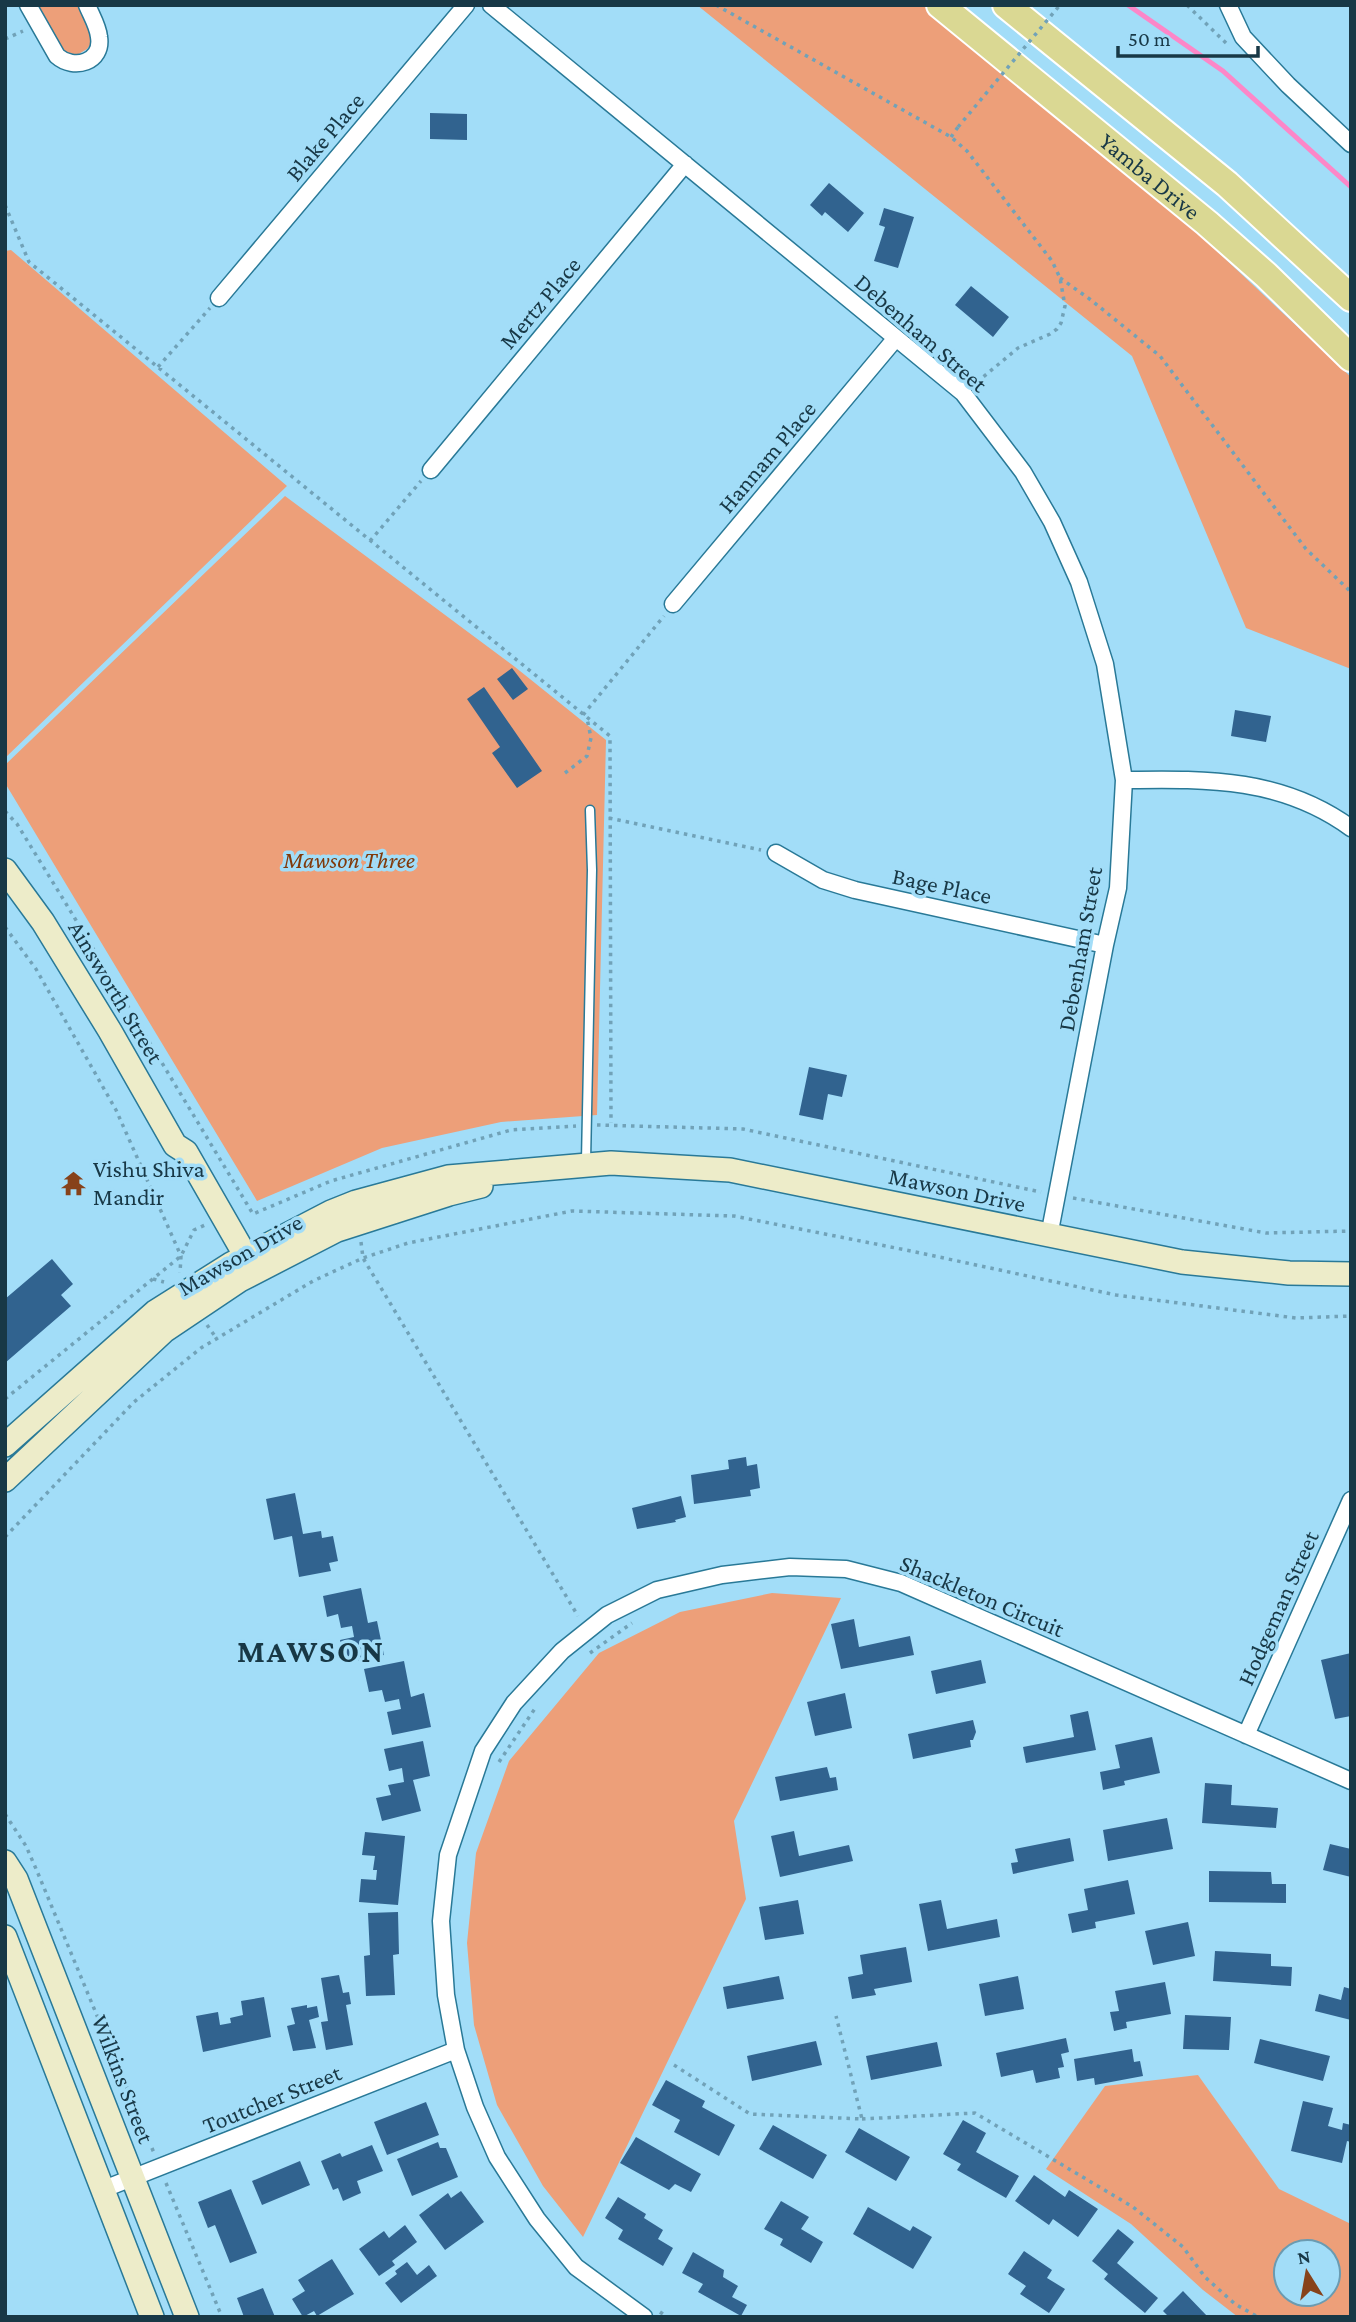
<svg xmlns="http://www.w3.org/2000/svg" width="1356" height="2322" viewBox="0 0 1356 2322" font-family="'Crimson Pro',serif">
  <rect width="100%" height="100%" fill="#a2ddf8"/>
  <!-- green -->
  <path fill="#ed9f79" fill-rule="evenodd" d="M35 5H87L93 41 87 49 72 58 54 51Z
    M697 5H955L1351 377V669L1246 628 1132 356Z
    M11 250 287 486 5 758V251Z
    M285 496 515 667 606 740 597 1115 501 1122 382 1148 257 1201 5 783V765Z
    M772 1593 841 1598 734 1821 746 1899 583 2237 543 2186 497 2105 474 2025 467 1943 476 1853 509 1761 599 1653 680 1612Z
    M1198 2075 1279 2189 1351 2224V2317H1238L1203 2290 1131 2224 1046 2169 1105 2086ZM1328 2252V2294H1286V2252Z"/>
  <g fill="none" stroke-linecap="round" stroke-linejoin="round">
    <!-- stream -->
    <path stroke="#fc87c8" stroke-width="5" d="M1128 5 1223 71 1351 187"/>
  </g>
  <!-- building -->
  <path fill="#31638f" d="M430 113 467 114V140L430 139Z
    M829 183 864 213 848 232 825 212 822 216 810 205Z
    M884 208 914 217 898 268 874 261 885 227 879 225Z
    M971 286 1009 317 993 337 955 305Z
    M512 668 528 689 513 700 497 679Z
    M484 687 542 771 517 788 492 753 500 747 467 699Z
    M1235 710 1271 716 1266 742 1231 736Z
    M809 1067 847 1075 842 1097 828 1094 823 1120 799 1115Z
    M52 1259 73 1284 61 1295 71 1306 5 1363V1299Z
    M746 1457 747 1466 757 1464 760 1488 750 1490 751 1496 694 1504 691 1475 729 1469 728 1460Z
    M295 1493 303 1534 321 1531 322 1538 333 1536 338 1561 329 1563 331 1571 299 1577 292 1536 274 1540 266 1499Z
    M681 1496 686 1517 675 1520 676 1522 637 1529 632 1508Z
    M361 1588 368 1623 377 1621 384 1655 345 1663 340 1640 354 1637 352 1626 341 1628 338 1614 327 1617 323 1596Z
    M854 1619 859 1647 910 1636 914 1655 841 1669 831 1624Z
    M1351 1653V1716L1335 1719 1321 1660Z
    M981 1660 986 1683 936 1694 931 1671Z
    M404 1661 411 1697 424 1693 431 1727 392 1735 387 1712 401 1709 399 1699 385 1702 382 1690 369 1692 364 1669Z
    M845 1693 852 1728 815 1736 807 1702Z
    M1088 1711 1096 1750 1026 1763 1023 1747 1074 1737 1070 1715Z
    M973 1720 976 1732 973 1740H970L971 1747 913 1759 908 1734Z
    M1152 1737 1160 1773 1124 1781 1125 1785 1103 1790 1100 1772 1120 1768 1115 1745Z
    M423 1741 430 1776 413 1780 421 1811 382 1821 376 1798 391 1795 388 1785 404 1782 402 1768 389 1771 384 1749Z
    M827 1767 830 1778 836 1777 838 1790 780 1801 775 1777Z
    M1205 1783 1232 1785 1231 1805 1278 1808 1276 1828 1202 1823Z
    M1167 1818 1173 1849 1108 1861 1103 1830Z
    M794 1831 799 1856 849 1845 853 1861 780 1877 771 1836Z
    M365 1832 405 1836 398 1905 359 1902 361 1879 376 1880 377 1870H373L375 1856 362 1855Z
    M1070 1838 1074 1861 1013 1874 1011 1863 1018 1862 1015 1849Z
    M1330 1844 1351 1849V1877L1323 1870Z
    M1209 1871 1271 1872 1272 1884H1286V1903L1209 1902Z
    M1128 1880 1135 1914 1095 1922 1096 1928 1072 1933 1068 1914 1088 1910 1084 1889Z
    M798 1900 804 1934 765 1940 759 1907Z
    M941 1900 947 1929 997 1919 1000 1937 928 1951 919 1904Z
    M398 1912 399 1954 393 1955 395 1995 366 1996 364 1956 370 1955 368 1913Z
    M1188 1922 1195 1956 1153 1965 1145 1931Z
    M906 1947 912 1982 874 1989 876 1995 852 1999 848 1977 863 1974 860 1955Z
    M1215 1951 1271 1954V1966L1292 1967 1291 1986 1213 1981Z
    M339 1975 343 1993 349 1992 351 2004 346 2005 353 2045 326 2050 321 2022 328 2021 321 1978Z
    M779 1976 784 1999 727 2009 723 1987Z
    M1018 1976 1024 2009 985 2016 979 1984Z
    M1165 1982 1171 2014 1126 2022 1127 2028 1114 2031 1110 2012 1119 2011 1115 1991Z
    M1344 1987 1351 1989V2020L1315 2011 1319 1994 1341 2000Z
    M264 1997 271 2037 203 2052 196 2016 218 2012 220 2025 231 2023 230 2018 243 2015 241 2001Z
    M307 2005V2008L317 2006 319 2017 309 2020 316 2048 293 2051 287 2026 295 2024 291 2008Z
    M1185 2015 1231 2017 1229 2050 1183 2049Z
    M1066 2038 1069 2052 1061 2054 1064 2067 1058 2068 1060 2078 1036 2083 1033 2070 1001 2077 996 2053Z
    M1260 2039 1330 2056 1323 2081 1254 2063Z
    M816 2041 822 2065 752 2081 747 2056Z
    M937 2042 942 2066 871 2080 866 2056Z
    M1132 2049 1134 2062 1140 2061 1143 2076 1095 2085 1094 2078 1077 2081 1074 2059Z
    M666 2080 705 2101 702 2107 735 2125 719 2156 674 2132 680 2120 652 2105Z
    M1303 2101 1333 2108 1328 2126 1342 2130 1343 2123 1351 2125V2142L1347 2141 1342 2163 1291 2151Z
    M426 2102 439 2135 387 2155 374 2122Z
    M963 2120 986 2133 976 2152 1019 2176 1006 2198 957 2170 961 2164 943 2154Z
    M773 2125 827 2155 813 2179 759 2149Z
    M859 2128 910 2157 896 2181 845 2152Z
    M636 2137 701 2174 691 2192 675 2184 669 2190 620 2163Z
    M438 2142 440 2148H446L458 2177 412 2196 397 2159Z
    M372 2145 383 2171 357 2181 361 2193 343 2201 338 2188 333 2190 321 2161 340 2153 342 2157Z
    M300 2161 310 2185 262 2205 252 2181Z
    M1034 2175 1065 2197 1069 2190 1098 2209 1078 2237 1053 2219 1049 2225 1015 2201Z
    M231 2189 257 2253 230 2263 215 2225 208 2228 198 2202Z
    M461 2191 484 2222 445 2250 419 2215 448 2193 451 2198Z
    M618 2197 646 2214 644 2218 663 2230 658 2239 673 2248 663 2266 618 2239 623 2230 605 2218Z
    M781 2201 809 2217 801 2229 823 2242 811 2263 780 2245 783 2239 764 2229Z
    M868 2207 910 2231 913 2226 932 2237 913 2269 853 2234Z
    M405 2225 417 2242 392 2261 395 2265 379 2276 359 2249 384 2231 389 2238Z
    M1118 2229 1134 2242 1117 2263 1158 2298 1145 2313 1104 2279 1108 2274 1092 2261Z
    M1024 2251 1052 2270 1047 2278 1065 2289 1049 2313 1020 2294 1026 2286 1008 2274Z
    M693 2252 724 2270 723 2277 738 2286 732 2297 747 2305 741 2316 698 2292 703 2284 682 2273Z
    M332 2259 354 2294 317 2316 314 2311 303 2317 292 2299 305 2291 298 2280Z
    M407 2262 417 2275 429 2265 437 2276 401 2303 385 2283 397 2274 395 2271Z
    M263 2288 275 2317H244L237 2298Z
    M1183 2291 1208 2317H1169L1163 2311Z"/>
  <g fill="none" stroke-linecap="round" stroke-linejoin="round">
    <defs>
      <path id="lane" d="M586 1161 592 870 590 810"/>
      <path id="street" d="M28 5 57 56C74 71 103 62 99 37 98 26 91 15 87 5
        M491 5 963 393 1023 472 1052 522 1079 582 1105 664 1124 780 1118 888 1105 945 1049 1236
        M1228 5 1243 37 1288 85 1351 144
        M219 298 466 5
        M431 470 685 164
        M673 604 896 338
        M1124 780C1206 779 1281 777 1351 828
        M776 853 823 880 855 890 1105 945
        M1246 1735 1351 1500
        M104 2189 456 2050
        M644 2317 576 2267 537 2219 497 2157 475 2107 456 2050 446 1995 441 1921 448 1855 483 1751 514 1703 562 1651 607 1615 657 1590 722 1575 790 1567 846 1569 901 1583 1351 1781"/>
      <path id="secondary" d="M5 870 43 922 110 1031 175 1145 186 1152 252 1267
        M5 1445 155 1312 231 1264 331 1212 356 1202 448 1177 611 1163 730 1170 1182 1262 1289 1273 1351 1274
        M5 1480 164 1331 240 1280 337 1230 449 1194 481 1186
        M5 1862 16 1879 187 2317
        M5 1937 152 2317"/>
      <g id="primary">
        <path id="s1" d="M940 5 1207 223 1266 275 1351 358"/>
        <path d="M1006 5 1227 184 1351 298"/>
      </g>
    </defs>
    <!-- lane casing -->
    <use href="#lane" stroke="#297997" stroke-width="11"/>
    <!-- street casing -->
    <use href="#street" stroke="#297997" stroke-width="19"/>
    <!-- secondary casing -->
    <use href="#secondary" stroke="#297997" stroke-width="26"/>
    <!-- primary casing -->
    <use href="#primary" stroke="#fff" stroke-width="30"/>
    <!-- path -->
    <path stroke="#71a2b8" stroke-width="3.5" stroke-dasharray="3.5 5" stroke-linecap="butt" d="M716 5 951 137 967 151 1052 261 1060 278 1065 306 1061 323 1057 329 1050 334 1018 348 976 383
      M1187 5 1228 45
      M5 39 23 31
      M951 137 958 127
      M5 205 29 262 610 736 611 1123
      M1060 278 1091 300 1160 356 1306 549 1351 592
      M158 367 210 308
      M370 541 421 481
      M583 715 664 616
      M565 773 587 756 591 738 587 718
      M5 811 17 824 65 902 253 1214 331 1181 511 1130 576 1126
      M609 818 761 850
      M5 927 36 969 116 1110 181 1256 180 1273
      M597 1125 743 1129 1041 1192
      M1073 1198 1266 1233 1351 1231
      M361 1242 363 1258 578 1616
      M153 1279 164 1282
      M207 1325 217 1339
      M5 1399 181 1256 194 1230 207 1224
      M5 1537 134 1402 201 1348 313 1281 363 1258 408 1243 572 1211 734 1216 911 1251 1116 1295 1296 1318 1351 1316
      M590 1653 632 1623
      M499 1762 536 1707
      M5 1814 26 1846 37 1871 154 2153
      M674 2065 750 2114 862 2119 836 2016
      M862 2119 975 2113 1133 2207 1183 2247 1205 2277 1235 2304 1258 2317
      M166 2183 222 2317
      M660 2312 667 2317"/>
    <!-- lane -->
    <use href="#lane" stroke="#fff" stroke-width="8"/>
    <!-- street -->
    <use href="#street" stroke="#fff" stroke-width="16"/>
    <!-- secondary -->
    <use href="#secondary" stroke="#edecc9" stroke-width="23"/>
    <!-- primary -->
    <use href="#primary" stroke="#dad893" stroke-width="26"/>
    <!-- path-bridge -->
    <path stroke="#71a2b8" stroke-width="3.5" stroke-dasharray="3.5 5" stroke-linecap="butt" d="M958 127 1060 5"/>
  </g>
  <!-- icons -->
  <defs>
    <symbol id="temple-bare" viewBox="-9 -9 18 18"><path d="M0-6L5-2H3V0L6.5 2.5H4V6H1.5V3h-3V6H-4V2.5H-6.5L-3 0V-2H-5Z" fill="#87421a" stroke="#a2ddf8" stroke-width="2.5" paint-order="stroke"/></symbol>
  </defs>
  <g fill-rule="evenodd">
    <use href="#temple-bare" x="56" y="1166" width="35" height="35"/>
  </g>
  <g text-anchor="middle" stroke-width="7" stroke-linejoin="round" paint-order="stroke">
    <!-- street labels -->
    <g font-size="24" fill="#183846" stroke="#a2ddf8">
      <text transform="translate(325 137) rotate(-50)" y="8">Blake Place</text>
      <text dy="8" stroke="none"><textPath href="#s1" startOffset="271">Yamba Drive</textPath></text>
      <text transform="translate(540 303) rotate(-50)" y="8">Mertz Place</text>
      <text transform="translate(921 333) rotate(41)" y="8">Debenham Street</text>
      <text transform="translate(767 457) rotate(-50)" y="8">Hannam Place</text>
      <text transform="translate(942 886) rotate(12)" y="8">Bage Place</text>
      <text transform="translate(1080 949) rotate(-80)" y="8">Debenham Street</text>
      <text transform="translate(116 992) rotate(59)" y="8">Ainsworth Street</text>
      <text transform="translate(957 1190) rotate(12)" y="8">Mawson Drive</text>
      <text transform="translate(240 1255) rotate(-30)" y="8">Mawson Drive</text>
      <text transform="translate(982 1596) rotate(23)" y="8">Shackleton Circuit</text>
      <text transform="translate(1278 1608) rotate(-66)" y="8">Hodgeman Street</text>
      <text transform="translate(123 2079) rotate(69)" y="8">Wilkins Street</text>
      <text transform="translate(272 2099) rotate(-22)" y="8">Toutcher Street</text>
    </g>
    <!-- park labels -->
    <g font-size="24" font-style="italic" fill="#81390a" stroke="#a2ddf8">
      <text x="349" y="868">Mawson Three</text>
    </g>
    <!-- poi labels -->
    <g font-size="24" fill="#183846" stroke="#a2ddf8" text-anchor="start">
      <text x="93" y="1177">Vishu Shiva<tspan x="93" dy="28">Mandir</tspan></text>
    </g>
    <!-- district labels -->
    <g font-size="32" font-weight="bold" letter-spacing="2" fill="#183846" stroke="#a2ddf8">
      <text x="311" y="1662">MAWSON</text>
    </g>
  </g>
  <!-- border -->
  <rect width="1356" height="2322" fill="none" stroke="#183846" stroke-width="14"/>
  <!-- north arrow -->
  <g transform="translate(1307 2273) rotate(349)"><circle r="33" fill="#a2ddf8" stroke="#6b9bb1" stroke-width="2"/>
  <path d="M0-5L12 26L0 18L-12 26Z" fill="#87421a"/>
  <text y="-10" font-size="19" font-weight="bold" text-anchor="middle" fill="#183846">N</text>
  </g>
  <!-- scale -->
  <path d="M1118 46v10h140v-10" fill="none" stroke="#183846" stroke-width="3.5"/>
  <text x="1128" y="46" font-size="21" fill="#183846" stroke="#a2ddf8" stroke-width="5" paint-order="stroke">50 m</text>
</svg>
